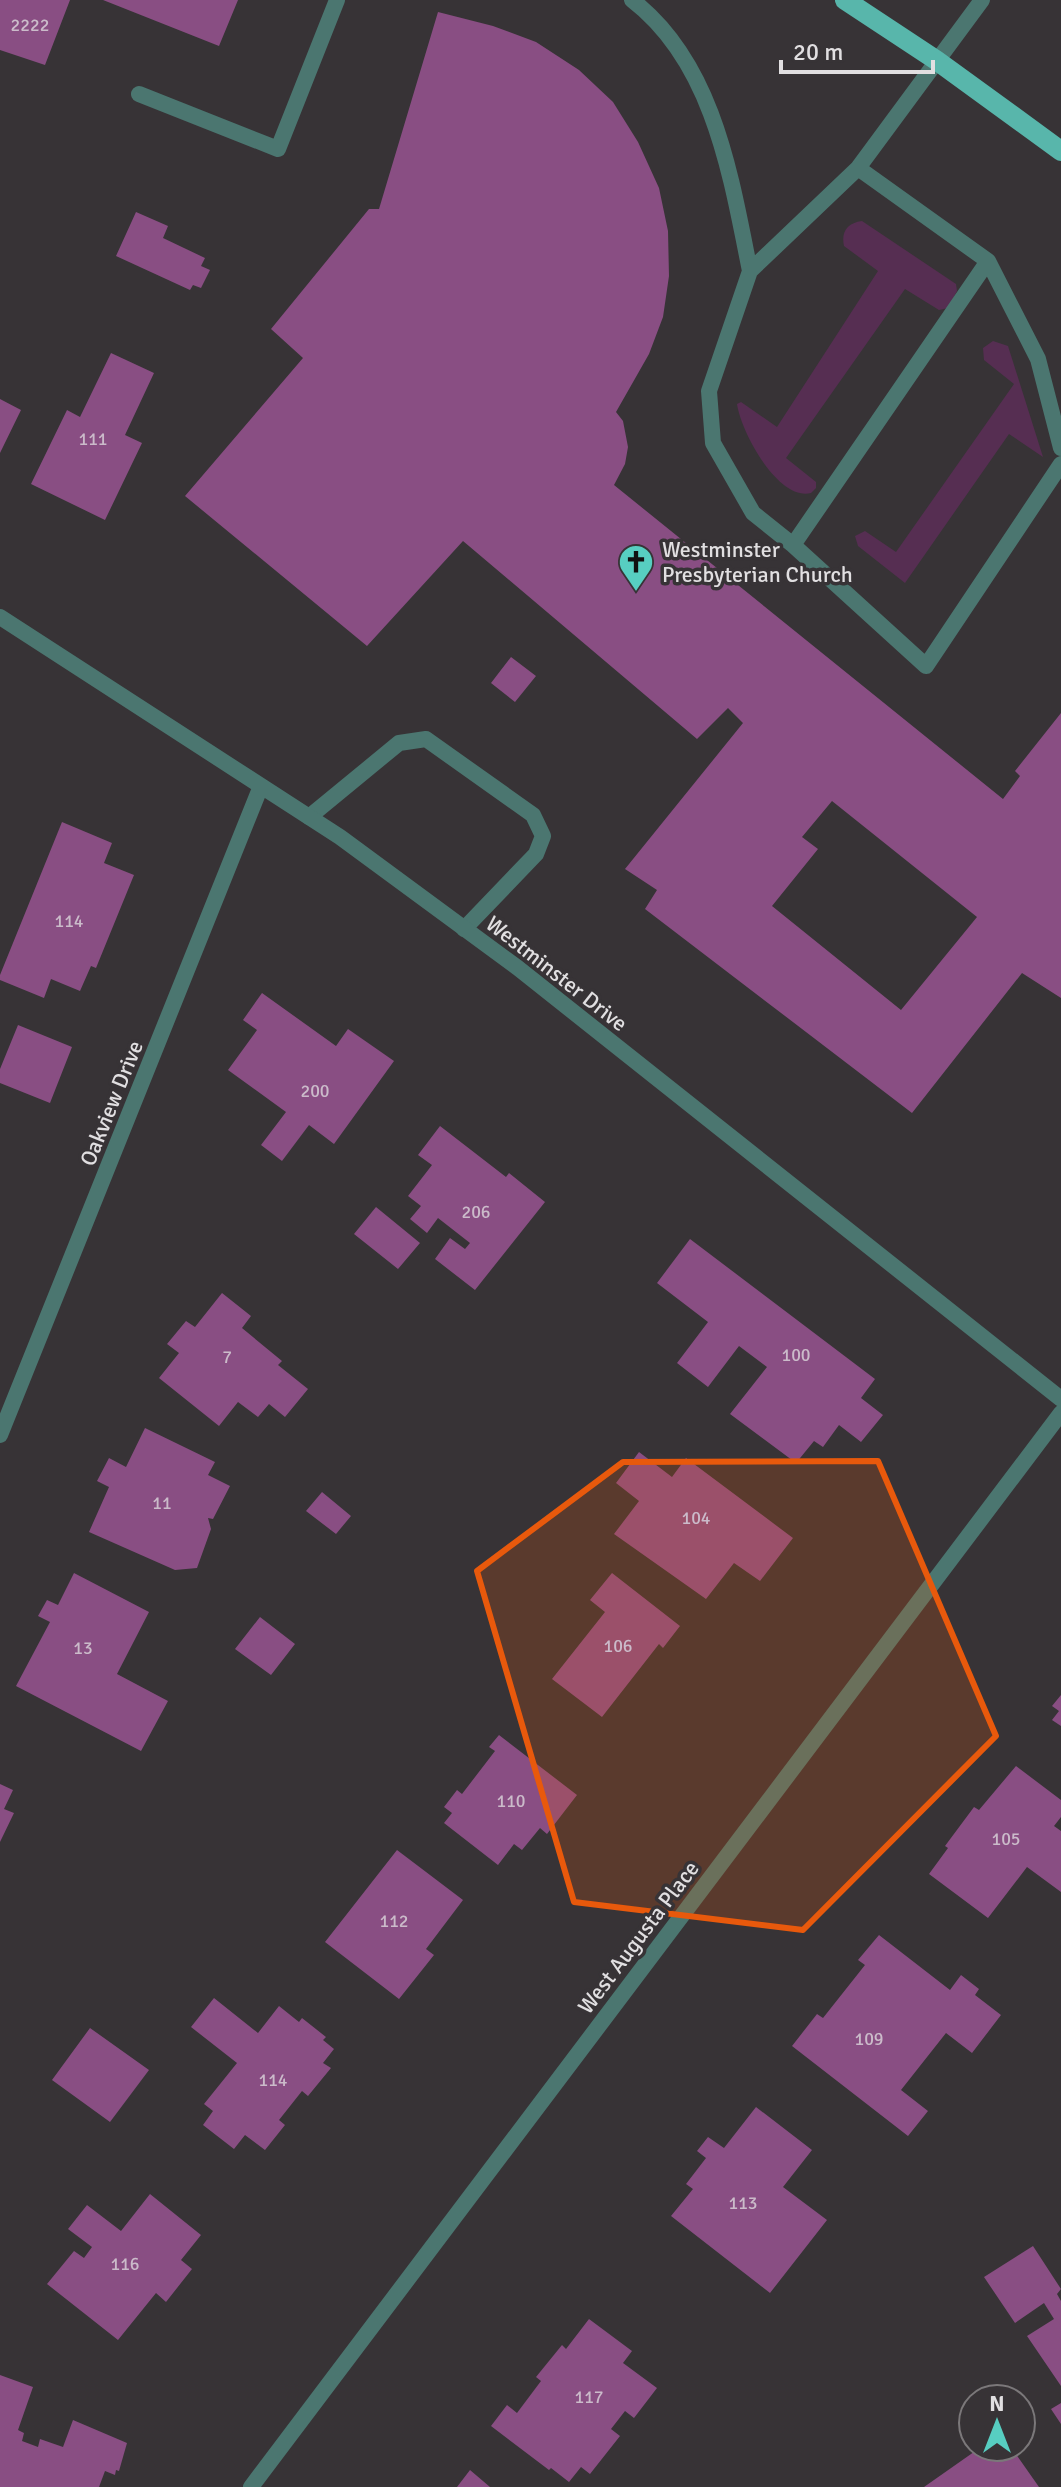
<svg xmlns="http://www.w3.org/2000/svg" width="1061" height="2487" viewBox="0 0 1061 2487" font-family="Signika,sans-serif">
  <rect width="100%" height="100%" fill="#373336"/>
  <!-- green -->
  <path fill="#562e52" d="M862 221 956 284 957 291 948 308 939 310 905 289 786 458 816 482V488L811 493C778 501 741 432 737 404L741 402 777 427 878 271 844 246C841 232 847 223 862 221Z
    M993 341 1008 346 1043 457 1009 434 905 583 858 546 855 536 865 531 896 552 1014 384 984 360 983 348Z"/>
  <!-- building -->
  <path fill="#894e83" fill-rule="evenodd" d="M0 0H70L45 65 0 50Z
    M103 0H238L219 46Z
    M438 12 493 26 536 42 579 70 613 102 638 142 659 188 668 231 669 276 663 317 649 354 616 412 623 421 628 447 625 464 614 485 1003 799 1020 776 1015 771 1061 713V998L1022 973 912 1113 645 909 657 890 625 869 743 723 728 708 697 739 463 541 367 646 185 496 303 358 271 329 369 209H379ZM832 801 977 917 901 1010 772 906 818 849 802 837Z
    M136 212 168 226 163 238 205 258 201 266 210 270 201 288 193 285 190 290 116 256Z
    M111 353 154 373 125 435 142 443 105 520 31 484 67 410 80 417Z
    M0 399 21 410 0 453Z
    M511 657 536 676 515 702 491 683Z
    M62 822 112 843 104 863 134 875 96 968 91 966 80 991 51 979 44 998 0 980V975Z
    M262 993 336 1046 348 1029 394 1061 334 1144 309 1125 282 1161 261 1145 286 1112 228 1070 257 1030 243 1020Z
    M18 1025 72 1047 50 1103 0 1083V1069Z
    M440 1126 506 1177 509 1173 545 1202 475 1290 435 1259 450 1238 465 1249 470 1243 438 1218 427 1233 410 1219 421 1206 408 1196 432 1165 418 1155Z
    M376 1207 420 1243 398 1269 354 1234Z
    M690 1239 875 1379 861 1398 883 1415 861 1442 839 1425 823 1447 814 1441 796 1463 730 1414 767 1367 739 1346 708 1387 677 1363 708 1322 657 1283Z
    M222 1293 251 1316 242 1328 282 1361 278 1365 308 1389 285 1417 269 1404 258 1417 238 1402 219 1426 159 1378 179 1353 167 1344 186 1321 195 1327Z
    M145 1428 215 1462 208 1475 230 1486 213 1519 208 1518 211 1529 197 1568 175 1570 89 1532 109 1487 97 1481 109 1458 126 1467Z
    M639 1452 672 1477 686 1458 793 1538 760 1581 734 1563 706 1599 614 1534 639 1501 616 1483Z
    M322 1492 351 1516 336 1534 306 1511Z
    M74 1573 149 1612 117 1674 168 1701 141 1751 16 1686 50 1622 38 1616 47 1600 58 1605Z
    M612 1573 680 1626 663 1648 659 1644 602 1717 552 1679 605 1612 590 1600Z
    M260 1617 295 1644 271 1675 235 1649Z
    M1061 1695V1726L1052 1720 1059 1711 1052 1706Z
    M499 1735 577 1795 547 1834 540 1828 522 1850 514 1844 498 1865 444 1823 452 1813 444 1807 457 1790 462 1794 495 1751 489 1747Z
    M1016 1766 1061 1800V1817L1054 1826 1061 1831V1892L1027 1867 988 1918 929 1874 948 1848 945 1846 974 1807 979 1810Z
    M0 1784 13 1790 4 1809 14 1813 0 1842Z
    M397 1850 463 1900 426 1949 434 1955 399 1999 325 1942Z
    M879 1935 950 1990 961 1975 979 1989 975 1995 1001 2015 972 2053 946 2033 901 2090 928 2111 908 2136 792 2046 817 2014 823 2018 865 1965 858 1960Z
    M214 1998 258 2033 279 2006 299 2022 302 2018 326 2037 323 2040 334 2049 323 2063 331 2068 308 2096 302 2091 279 2120 285 2125 265 2150 245 2135 234 2149 203 2125 213 2111 204 2104 237 2063 191 2027Z
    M90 2028 149 2070 110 2122 52 2080Z
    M756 2107 812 2150 783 2187 827 2220 770 2293 671 2216 693 2189 686 2184 706 2158 697 2151 708 2137 724 2148Z
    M150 2194 201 2235 181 2260 192 2269 166 2302 156 2293 118 2340 47 2284 74 2251 84 2258 92 2247 68 2229 87 2205 121 2231Z
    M1033 2246 1061 2289 1057 2294 1061 2301V2386L1027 2336 1054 2319 1044 2303 1015 2323 984 2277Z
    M589 2319 632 2351 623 2363 657 2388 634 2418 625 2411 611 2429 620 2436 590 2474 581 2467 569 2482 551 2468 549 2470 491 2426 507 2405 517 2413 541 2381 536 2377 562 2345 566 2349Z
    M0 2375 33 2387 18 2430 24 2433 22 2441 38 2447 40 2439 63 2447 73 2420 127 2443 119 2471 116 2470 115 2475 105 2471 99 2487H0Z
    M1061 2403V2424L1051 2409Z
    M981 2447H1011L1039 2487H924Z
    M470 2470 490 2487H457Z"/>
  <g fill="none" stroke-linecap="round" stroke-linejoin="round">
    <!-- lane -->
    <path stroke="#4b7670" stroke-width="16" d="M632 0C714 63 731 177 750 271
      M982 0 858 168 750 271 709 391 713 443 753 513 793 545 926 666 1061 464
      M139 94 278 149 337 0
      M858 168 988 261 1038 359 1061 448
      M793 545 988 261
      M309 817 399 743 426 739 533 815 543 836 536 854 464 929"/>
    <!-- street -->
    <path stroke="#4b7670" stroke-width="16" d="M0 617 340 837 518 968 1061 1399
      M0 1435 261 786
      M251 2487 1061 1413"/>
    <!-- primary -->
    <path stroke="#58b6ab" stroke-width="20" d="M845 0 936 60 1061 151"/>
  </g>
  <!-- marked area -->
  <path fill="#e8590c" fill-opacity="0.2" stroke="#e8590c" stroke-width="6" stroke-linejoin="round" d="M878 1461 996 1736 803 1930 574 1902 477 1571 623 1462Z"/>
  <!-- icons -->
  <defs>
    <symbol id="church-pin" viewBox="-11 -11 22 30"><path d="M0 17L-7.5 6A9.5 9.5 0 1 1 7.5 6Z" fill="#57cec1" stroke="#373336"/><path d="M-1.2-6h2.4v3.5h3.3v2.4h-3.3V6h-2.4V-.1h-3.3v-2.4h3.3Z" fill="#111"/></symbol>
  </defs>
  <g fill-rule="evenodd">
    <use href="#church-pin" x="616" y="542" width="40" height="54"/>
  </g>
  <g text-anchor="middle" stroke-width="7" stroke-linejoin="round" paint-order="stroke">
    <!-- number labels -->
    <g font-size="18" fill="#cbbbca">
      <text x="30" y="31">2222</text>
      <text x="93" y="445">111</text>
      <text x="69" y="927">114</text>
      <text x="315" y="1097">200</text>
      <text x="476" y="1218">206</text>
      <text x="796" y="1361">100</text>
      <text x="227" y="1363">7</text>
      <text x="162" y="1509">11</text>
      <text x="696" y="1524">104</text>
      <text x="618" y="1652">106</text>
      <text x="83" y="1654">13</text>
      <text x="511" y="1807">110</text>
      <text x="1006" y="1845">105</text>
      <text x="394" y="1927">112</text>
      <text x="869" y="2045">109</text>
      <text x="273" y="2086">114</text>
      <text x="743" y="2209">113</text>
      <text x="125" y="2270">116</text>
      <text x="589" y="2403">117</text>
    </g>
    <!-- poi labels -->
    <g font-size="22" fill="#e1dfe1" stroke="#373336" text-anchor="start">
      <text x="662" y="557">Westminster<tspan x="662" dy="25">Presbyterian Church</tspan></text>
    </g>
    <!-- street labels -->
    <g font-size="22" fill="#e1dfe1" stroke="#373336">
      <text transform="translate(557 973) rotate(38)" y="8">Westminster Drive</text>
      <text transform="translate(111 1103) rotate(-68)" y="8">Oakview Drive</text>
      <text transform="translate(638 1937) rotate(-53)" y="8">West Augusta Place</text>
    </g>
  </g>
  <!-- north arrow -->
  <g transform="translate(997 2423)"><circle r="38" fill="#373336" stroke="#7b787a" stroke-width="2"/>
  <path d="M0-6L14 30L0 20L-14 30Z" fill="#57cec1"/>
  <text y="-12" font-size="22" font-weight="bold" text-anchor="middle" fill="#e1dfe1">N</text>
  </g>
  <!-- scale -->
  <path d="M781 60v12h152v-12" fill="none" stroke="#e1dfe1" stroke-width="4"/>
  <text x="793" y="60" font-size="24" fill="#e1dfe1" stroke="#373336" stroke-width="6" paint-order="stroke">20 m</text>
</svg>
